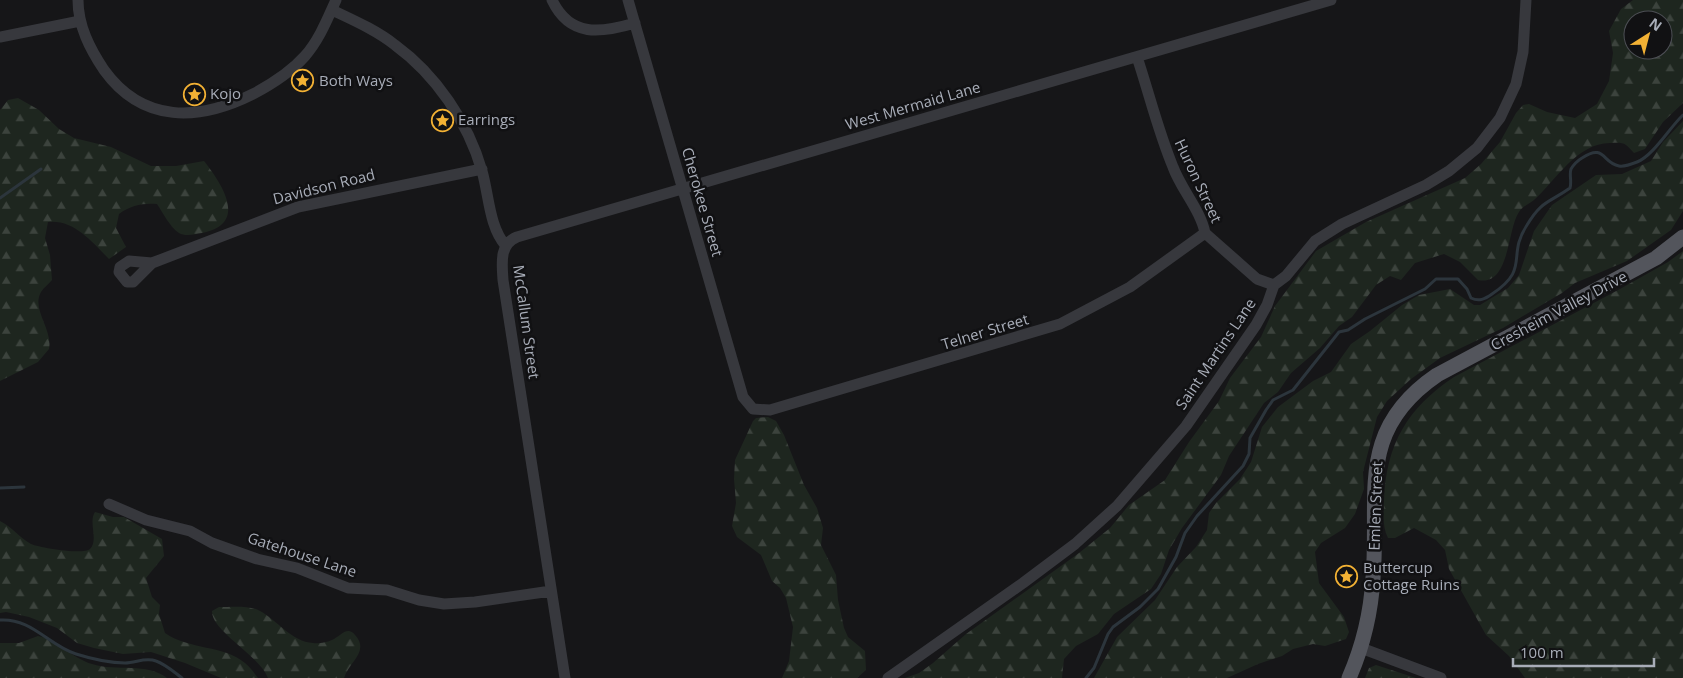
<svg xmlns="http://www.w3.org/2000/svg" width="1683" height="678" viewBox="0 0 1683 678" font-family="'Open Sans',sans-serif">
  <defs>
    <pattern id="forest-firs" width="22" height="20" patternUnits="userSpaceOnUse" patternTransform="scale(1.25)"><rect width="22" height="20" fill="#1e261f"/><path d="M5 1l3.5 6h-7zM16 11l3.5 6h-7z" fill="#3c433d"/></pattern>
  </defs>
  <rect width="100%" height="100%" fill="#161618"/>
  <!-- forest -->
  <path fill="url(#forest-firs)" fill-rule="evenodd" d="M1633 0H1683V103L1663 122 1645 149 1634 153C1631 150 1629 147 1626 145 1622 142 1616 143 1611 143 1578 142 1556 180 1534 200 1529 204 1523 206 1519 212 1507 229 1510 287 1478 280L1460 262 1444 254 1415 263 1401 280 1390 276 1376 285 1352 317 1339 326 1320 348 1291 373 1278 392 1264 403 1229 456 1221 475 1182 528 1169 550 1161 574 1151 589 1114 614 1098 634 1076 646 1064 659 1062 678H905L919 673 933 663 966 634 1079 553 1110 528 1129 505 1165 480 1189 442 1219 401 1230 378 1261 337 1275 306 1316 251 1366 222 1465 178 1481 164 1500 142 1516 113 1523 105 1529 104 1547 112 1575 118 1597 104 1609 81 1613 53 1609 31 1621 9ZM1633 20H1663V50H1633Z
    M18 98 39 110 59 129 74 138 111 147 151 166H176L204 161C222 184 249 224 202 233 195 234 186 237 179 233 170 227 163 213 157 204 143 203 131 205 119 214L116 228 126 247 109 259C92 242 74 219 48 222L45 238 50 255 52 280C49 284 44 287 41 292 31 309 53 329 49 349L38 362 0 381V110L8 100Z
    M1683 121V211L1671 230 1627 261 1575 283 1562 293 1503 328 1440 358 1411 379 1387 401 1377 417 1363 472 1364 489 1355 514 1345 528 1321 543 1315 552 1319 583 1344 617 1349 632 1346 639 1325 646 1313 644 1293 649 1282 656 1258 664 1227 678H1094L1117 637 1155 600 1177 567 1196 547 1207 530 1209 513 1216 503 1240 479 1251 462 1262 427 1278 407 1313 381 1331 372 1351 344 1370 331 1402 305 1419 295 1450 289 1474 305H1480L1508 288 1519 275 1534 231 1552 205 1596 175 1622 174 1651 161 1663 142Z
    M1683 251V678H1525L1509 656 1486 635 1449 569 1445 550 1436 540 1414 528 1395 538H1388C1382 526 1384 514 1384 501 1386 443 1408 408 1454 377L1620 289 1668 262Z
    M768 417 776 421 784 435 804 485 817 508 823 528 821 545 836 575 838 600 844 628 848 637 865 651 866 670 857 678H782L789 661 793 627 786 598 780 588 772 581 761 555 737 537 732 526 736 503 734 479 735 460 753 421 756 418Z
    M95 512 113 517H124L162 539 164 556 146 578 152 597 160 605 159 614 165 633C189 650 224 645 245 663 250 667 254 673 258 678H221L185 663 151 652 123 654 94 648 77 643 57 628 29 617 6 612 0 613V521C12 527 20 538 31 544 40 548 84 555 90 549 99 540 88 522 95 512Z
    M219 607C232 607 249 605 260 611 277 620 292 642 313 643 318 644 328 642 332 640 340 637 347 625 355 635 370 651 349 662 344 678H268C259 655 211 631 212 611Z
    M38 636C55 639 74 659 92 664 116 672 147 662 167 678H0V643H19Z
    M1376 665 1416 678H1365L1369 668Z"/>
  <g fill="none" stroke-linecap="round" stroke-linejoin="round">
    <!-- stream -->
    <path stroke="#2c353c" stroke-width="3" d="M0 198 41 169
      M0 488 24 487
      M0 620C32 618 48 645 76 654 92 659 109 663 125 663 136 663 145 657 156 661 165 664 174 672 182 678
      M1086 678 1094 668 1108 634 1113 627 1140 607 1158 589 1176 557 1185 533 1197 516 1243 466 1249 454 1250 438 1266 410 1273 400 1293 390 1339 332 1348 330 1365 319 1425 289 1436 279H1458L1467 289 1471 298C1479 302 1485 299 1492 294 1531 268 1506 257 1527 225 1542 200 1549 203 1570 188 1572 181 1569 175 1571 169 1574 164 1577 161 1582 158 1605 143 1602 163 1619 166 1624 167 1632 164 1637 162 1653 156 1670 127 1683 115"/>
    <!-- minor -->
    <path stroke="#37383d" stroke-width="11" d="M78 0C78 26 90 49 104 70 143 124 199 121 253 94 272 84 290 73 305 56 319 40 327 20 336 0
      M552 0C570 38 601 33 635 23
      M628 0 743 397 753 409 770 410 1060 324 1130 287 1205 233
      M332 10C353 20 376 30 395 45 436 75 468 122 482 171 489 195 489 227 506 246
      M0 37 80 21
      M1137 57C1149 93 1158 131 1173 167 1181 189 1201 211 1205 233L1257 279 1274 285
      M152 263 129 261 120 267 119 272 127 282H133L152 263 298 207 482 169
      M109 504 146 520 190 531 212 543 257 559 297 568 348 588 387 590 419 600 444 604 475 602 551 591
      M1361 648 1441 678
      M565 678 503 280C502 264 499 244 517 237L1331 0
      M888 678 1023 583 1075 544 1117 506 1186 426 1256 325 1267 305 1274 285 1286 276 1315 241 1342 224 1426 185 1449 171 1477 148 1500 118 1516 84 1523 52 1526 0"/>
    <!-- major -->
    <path stroke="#53555c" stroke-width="15" d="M1349 678C1363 646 1371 612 1373 578 1380 494 1355 431 1437 375L1656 258 1683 237"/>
  </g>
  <!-- icons -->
  <defs>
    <symbol id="sight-ring" viewBox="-11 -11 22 22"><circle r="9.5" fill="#111113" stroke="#f2b134" stroke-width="1.5"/><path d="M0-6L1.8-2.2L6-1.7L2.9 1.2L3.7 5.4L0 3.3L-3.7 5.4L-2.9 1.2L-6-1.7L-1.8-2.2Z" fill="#f2b134"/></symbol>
  </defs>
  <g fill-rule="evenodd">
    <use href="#sight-ring" x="290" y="68" width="25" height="25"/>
    <use href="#sight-ring" x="182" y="82" width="25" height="25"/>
    <use href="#sight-ring" x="430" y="108" width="25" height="25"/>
    <use href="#sight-ring" x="1334" y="564" width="25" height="25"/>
  </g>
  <g text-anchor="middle" stroke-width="5" stroke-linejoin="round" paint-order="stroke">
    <!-- poi labels -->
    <g font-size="15" fill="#a8adb8" stroke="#111113" text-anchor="start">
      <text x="319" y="86">Both Ways</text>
      <text x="210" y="99">Kojo</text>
      <text x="458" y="125">Earrings</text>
      <text x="1363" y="573">Buttercup<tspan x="1363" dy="17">Cottage Ruins</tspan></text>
    </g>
    <!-- street labels -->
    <g font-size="15" fill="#a8adb8" stroke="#111113">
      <text transform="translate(913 106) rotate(-16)" y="5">West Mermaid Lane</text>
      <text transform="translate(1198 181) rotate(65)" y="5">Huron Street</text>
      <text transform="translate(324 187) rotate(-14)" y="5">Davidson Road</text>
      <text transform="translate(702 202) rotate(74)" y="5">Cherokee Street</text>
      <text transform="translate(1559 311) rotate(-28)" y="5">Cresheim Valley Drive</text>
      <text transform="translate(526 322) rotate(82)" y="5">McCallum Street</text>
      <text transform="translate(985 332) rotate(-17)" y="5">Telner Street</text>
      <text transform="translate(1216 354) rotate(-56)" y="5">Saint Martins Lane</text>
      <text transform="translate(1376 506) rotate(-88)" y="5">Emlen Street</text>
      <text transform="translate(302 555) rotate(18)" y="5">Gatehouse Lane</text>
    </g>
  </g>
  <!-- north arrow -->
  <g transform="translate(1648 35) rotate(36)"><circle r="24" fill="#111113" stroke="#4d4f55"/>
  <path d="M0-4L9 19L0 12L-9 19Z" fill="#f2b134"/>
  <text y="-8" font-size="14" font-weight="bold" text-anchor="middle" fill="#a8adb8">N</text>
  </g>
  <!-- scale -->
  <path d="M1513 658v8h141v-8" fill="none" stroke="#a8adb8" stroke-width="2.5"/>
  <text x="1520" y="658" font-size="15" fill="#a8adb8" stroke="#111113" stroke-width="4" paint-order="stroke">100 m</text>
</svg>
